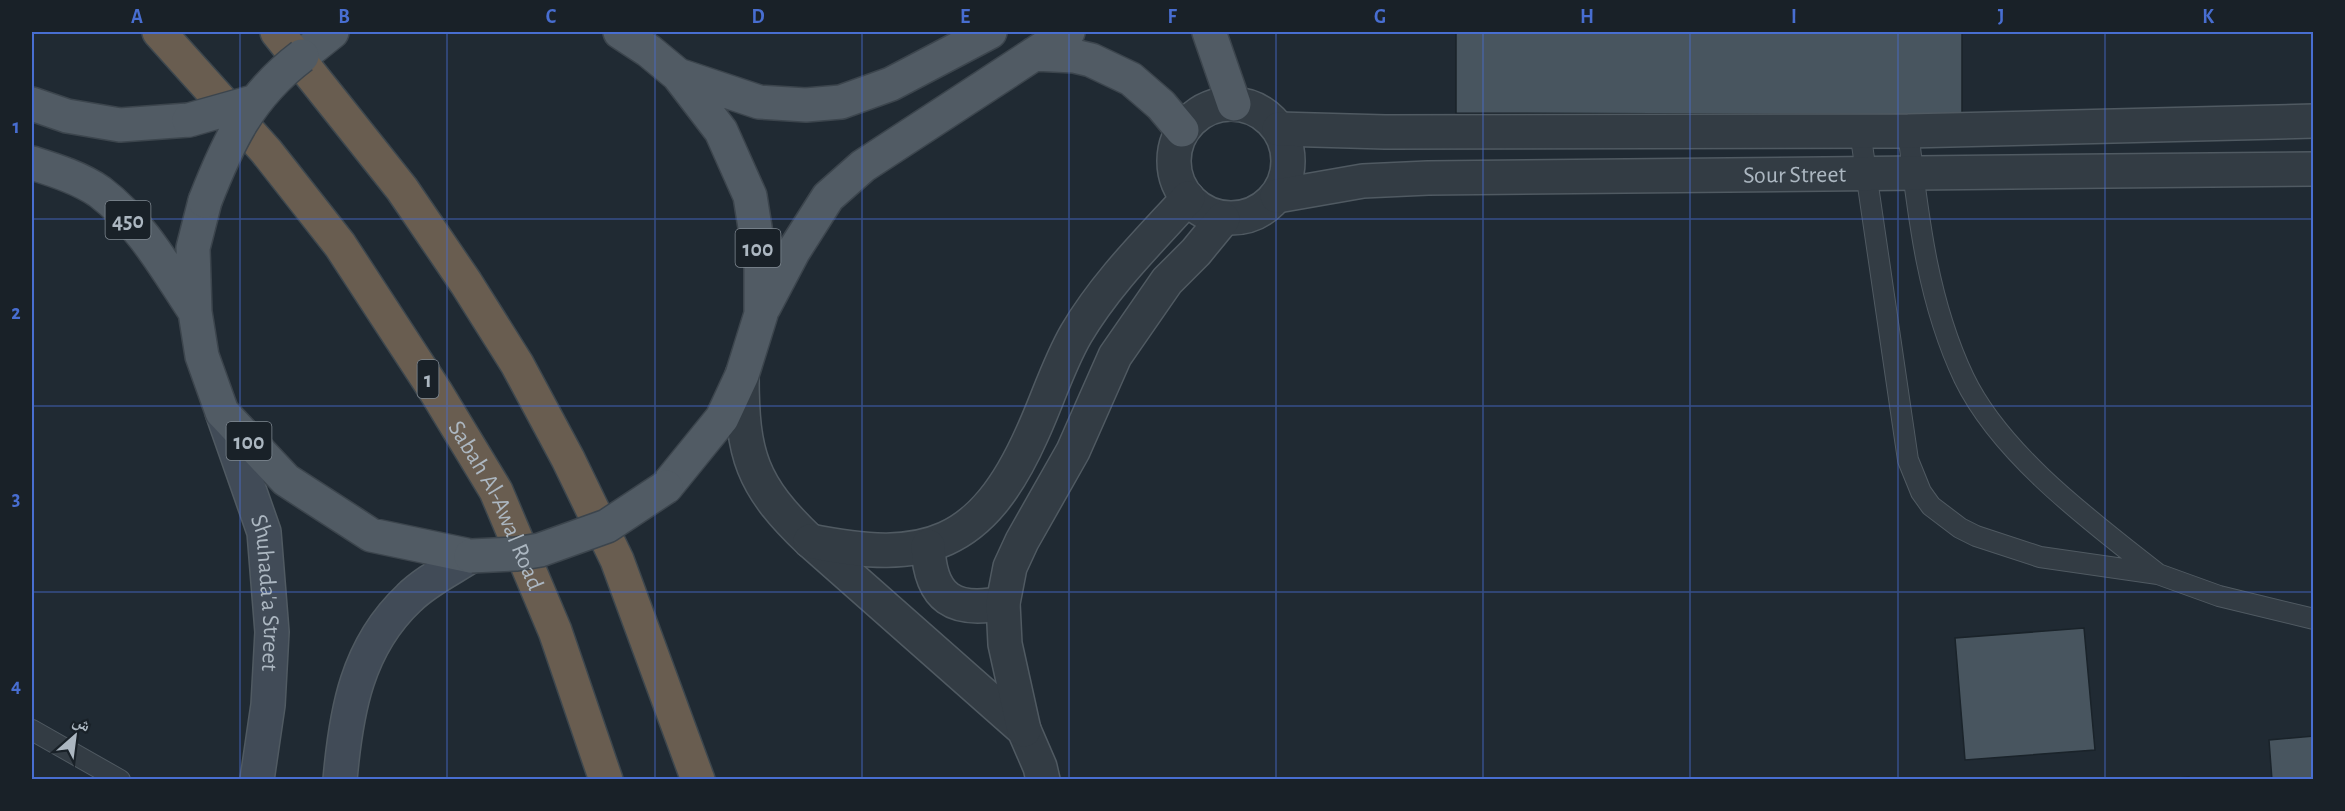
<svg xmlns="http://www.w3.org/2000/svg" width="2345" height="811" viewBox="0 0 2345 811" font-family="'Alegreya Sans','Noto Naskh Arabic',sans-serif">
  <rect width="100%" height="100%" fill="#202a33"/>
  <!-- building -->
  <path fill="#48555f" stroke="#1a232a" stroke-width="1.5" d="M1456 32H1962V115L1456 113Z
    M2084 628 2095 750 1965 760 1955 638Z
    M2314 736V780H2272L2269 740Z
    M2189 777 2190 780H2155Z"/>
  <g fill="none" stroke-linecap="round" stroke-linejoin="round">
    <defs>
      <path id="lane" d="M1860 131 1908 460 1921 492 1931 506 1960 528 1976 536 2040 557 2158 574 2219 596 2314 619
        M1908 131C1918 215 1927 300 1964 378 2001 455 2092 522 2158 574
        M32 730 120 780"/>
      <g id="street">
        <circle cx="1231" cy="161" r="57"/>
        <path d="M1279 129 1385 132 1908 131 2314 121"/>
        <path id="s1" d="M1277 196 1363 181 1428 178 2314 169"/>
        <path d="M742 375C742 455 751 485 810 541L1024 730 1040 767 1043 780"/>
        <path d="M810 541C926 565 982 546 1032 434 1047 402 1058 365 1076 334 1106 283 1148 242 1188 198"/>
        <path d="M928 546C930 599 954 613 1003 603"/>
        <path d="M1024 730 1005 644 1003 603 1010 567 1022 541 1073 451 1115 356 1167 281 1196 252 1223 219"/>
      </g>
      <g id="secondary">
        <path id="s2" d="M222 412 264 532 272 632 268 705 257 780"/>
        <path d="M340 780C346 711 357 647 409 598 426 581 451 569 471 556"/>
      </g>
      <path id="primary" d="M620 32 649 51 678 75 721 131 750 196 761 265V314L742 375 722 418 666 487
        M1209 32 1234 104
        M1034 54 1074 56 1091 60 1131 79 1161 105 1182 130
        M302 56 332 32
        M678 75 759 102 806 105 841 102 891 84 990 32
        M32 104 67 116 120 125 189 120
        M32 163C54 170 80 178 100 192 141 223 167 270 195 312
        M205 201 193 248 195 312 202 356 222 412 286 480 371 535 471 556
        M764 307 793 252 828 197 863 166 1068 32"/>
      <g id="highway">
        <path id="s3" d="M159 32 266 151 340 245 436 392 496 491 555 631 606 780"/>
        <path d="M277 32 402 189 466 283 517 364 568 459 617 560 698 780"/>
      </g>
    </defs>
    <!-- lane casing -->
    <use href="#lane" stroke="#505a62" stroke-width="22"/>
    <!-- street casing -->
    <use href="#street" stroke="#505a62" stroke-width="36"/>
    <!-- secondary casing -->
    <use href="#secondary" stroke="#505a62" stroke-width="36"/>
    <!-- primary casing -->
    <use href="#primary" stroke="#3c454d" stroke-width="36"/>
    <!-- highway casing -->
    <use href="#highway" stroke="#3d474e" stroke-width="36"/>
    <!-- lane -->
    <use href="#lane" stroke="#333c44" stroke-width="20"/>
    <!-- street -->
    <use href="#street" stroke="#333c44" stroke-width="33"/>
    <!-- secondary -->
    <use href="#secondary" stroke="#414b57" stroke-width="33"/>
    <!-- primary -->
    <use href="#primary" stroke="#515b64" stroke-width="33"/>
    <!-- highway -->
    <use href="#highway" stroke="#695d50" stroke-width="33"/>
    <defs>
      <path id="primary-bridge" d="M189 120 253 102
        M205 201C228 142 249 96 302 56
        M471 556 516 554 540 550 607 526 666 487"/>
    </defs>
    <!-- primary-bridge casing -->
    <use href="#primary-bridge" stroke="#3c454d" stroke-width="36" stroke-linecap="butt"/>
    <!-- primary-bridge -->
    <use href="#primary-bridge" stroke="#515b64" stroke-width="33"/>
  </g>
  <!-- grid -->
  <path fill="none" stroke="#486ed1" stroke-width="1.5" stroke-opacity="0.55" d="M240 32V780M447 32V780M655 32V780M862 32V780M1069 32V780M1276 32V780M1483 32V780M1690 32V780M1898 32V780M2105 32V780M32 219H2314M32 406H2314M32 592H2314"/>
  <g text-anchor="middle" stroke-width="4.5" stroke-linejoin="round" paint-order="stroke">
    <!-- shield labels -->
    <g fill="#192128" stroke="#808a93" stroke-width="1.5">
      <rect x="105.5" y="201" width="45" height="38" rx="4.5"/>
      <rect x="735.5" y="229" width="45" height="38" rx="4.5"/>
      <rect x="417.5" y="360" width="21" height="38" rx="4.5"/>
      <rect x="226.5" y="422" width="45" height="38" rx="4.5"/>
    </g>
    <g font-size="22" font-weight="bold" fill="#acb7c1">
      <text x="128" y="228">450</text>
      <text x="758" y="256">100</text>
      <text x="428" y="387">1</text>
      <text x="249" y="449">100</text>
    </g>
    <!-- street labels -->
    <g font-size="24" fill="#acb7c1" stroke="#192128">
      <text dy="8" stroke="none"><textPath href="#s1" startOffset="519">Sour Street</textPath></text>
      <text dy="8" stroke="none"><textPath href="#s3" startOffset="584">Sabah Al-Awal Road</textPath></text>
      <text dy="8" stroke="none"><textPath href="#s2" startOffset="188">Shuhada'a Street</textPath></text>
    </g>
  </g>
  <!-- border -->
  <rect width="2345" height="811" fill="none" stroke="#192128" stroke-width="66"/>
  <!-- north arrow -->
  <g transform="translate(75 736) rotate(28)" stroke="#192128" stroke-width="4.5" paint-order="stroke">
  <path d="M0-4.5L10 22L0 15L-10 22Z" fill="#acb7c1"/>
  <text y="-9" font-size="16" font-weight="bold" text-anchor="middle" fill="#acb7c1">ش</text>
  </g>
  <rect x="33" y="33" width="2279" height="745" fill="none" stroke="#486ed1" stroke-width="2"/>
  <g font-size="20" text-anchor="middle" font-weight="bold" fill="#486ed1">
    <text x="137" y="23">A</text>
    <text x="344" y="23">B</text>
    <text x="551" y="23">C</text>
    <text x="758" y="23">D</text>
    <text x="965" y="23">E</text>
    <text x="1172" y="23">F</text>
    <text x="1380" y="23">G</text>
    <text x="1587" y="23">H</text>
    <text x="1794" y="23">I</text>
    <text x="2001" y="23">J</text>
    <text x="2208" y="23">K</text>
    <text x="16" y="133">1</text>
    <text x="16" y="319">2</text>
    <text x="16" y="505">3</text>
    <text x="16" y="692">4</text>
  </g>
</svg>
